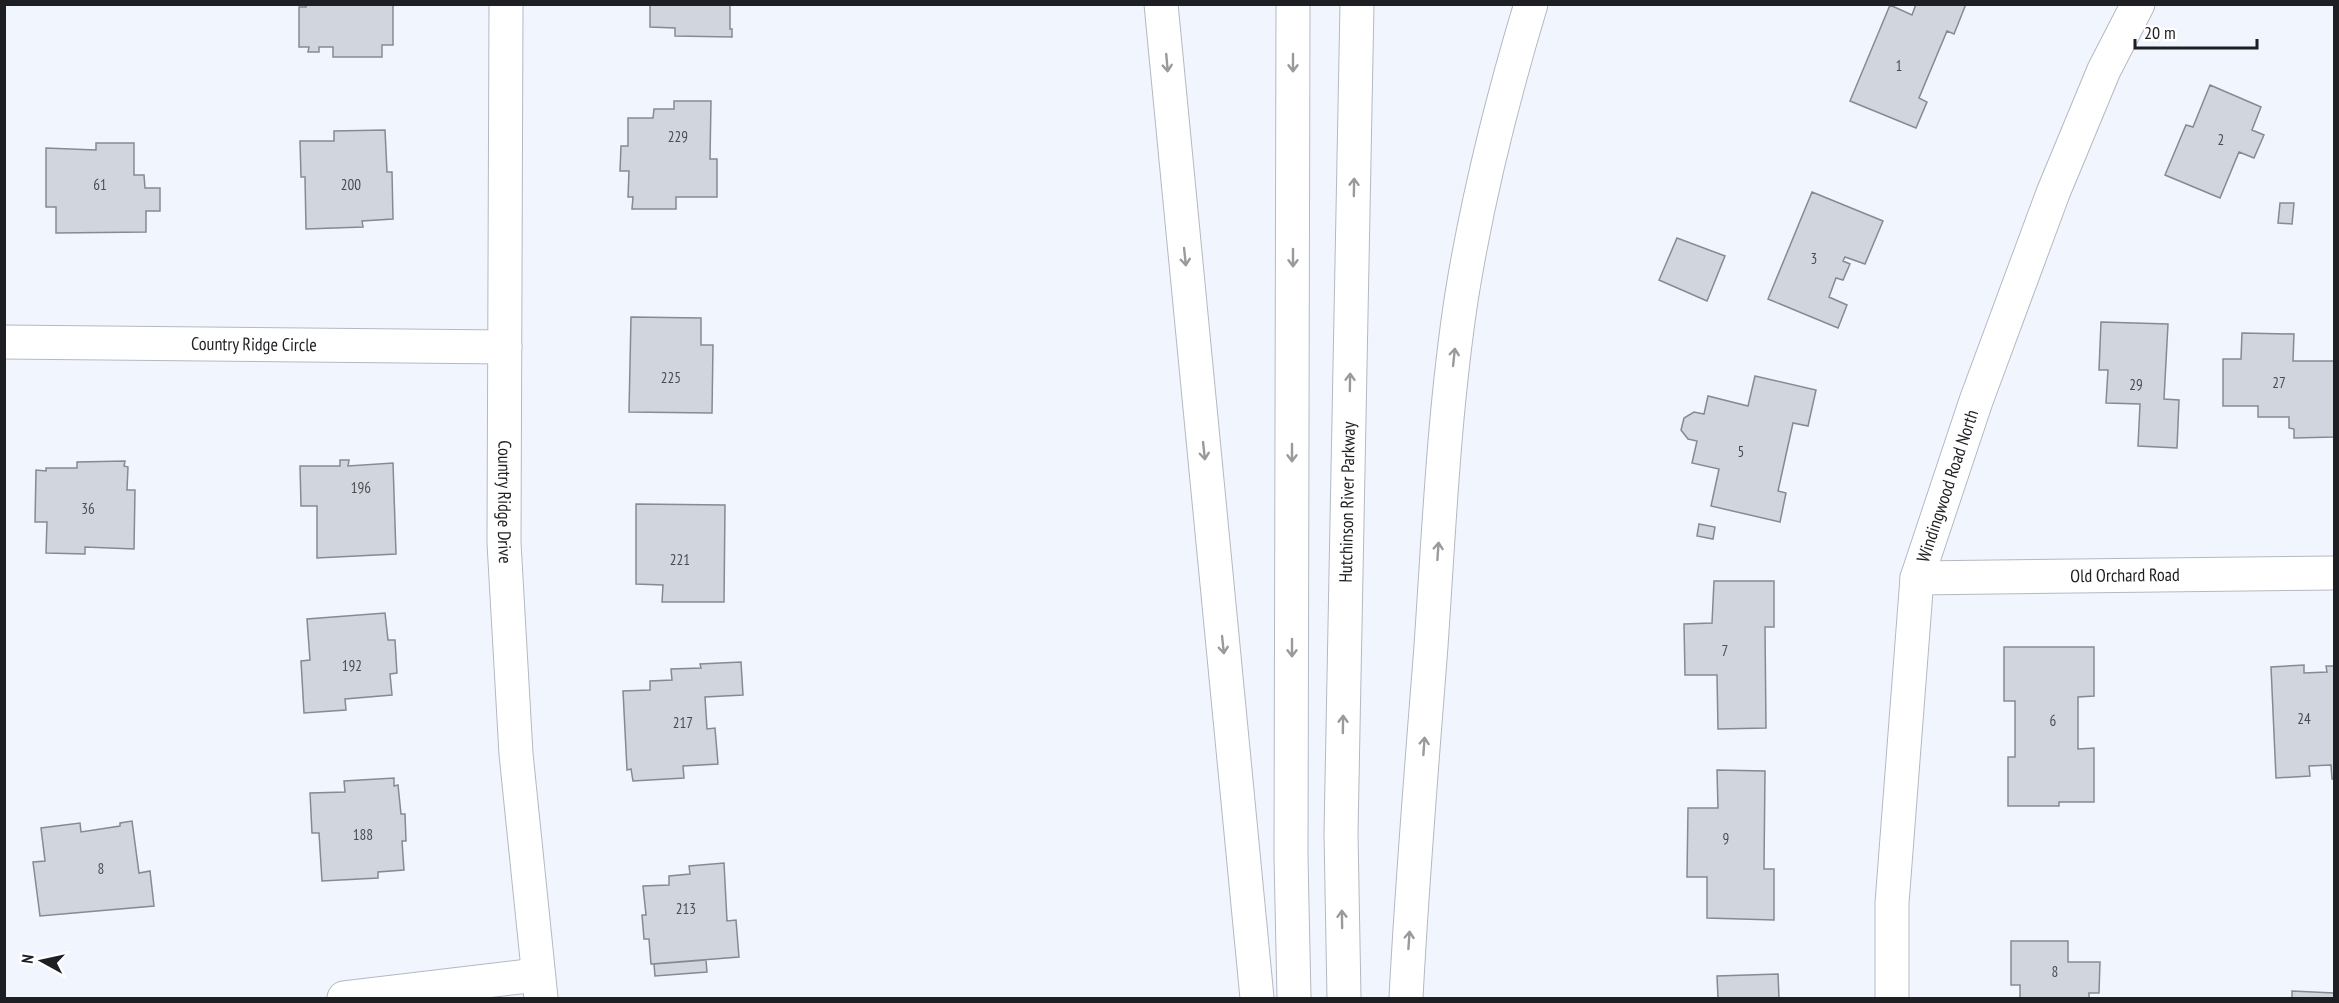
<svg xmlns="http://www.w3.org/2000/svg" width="2339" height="1003" viewBox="0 0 2339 1003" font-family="'PT Sans Narrow',sans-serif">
  <rect width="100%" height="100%" fill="#f1f5fe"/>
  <!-- building -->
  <path fill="#d1d5de" stroke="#868a92" stroke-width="1.5" d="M306 4H393V45H382V57H333V47H319V52H308L309 47H299V7H306Z
    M650 4H730V29H732V37L675 36V28L650 27Z
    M1916 4H1966L1954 34 1947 31 1919 98 1927 102 1916 128 1850 101 1890 5 1912 15Z
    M2210 85 2261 107 2252 130 2264 135 2254 158 2239 152 2220 198 2165 175 2186 125 2193 127Z
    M674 101H711L710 159H717V197H676V209H632L633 197H628L629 171H620L621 146H628V118H653L654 109H674Z
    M385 130 387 172H392L393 219 362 221 363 227 306 229 305 177H301L300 141H334V131Z
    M96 143H134V175H144L145 188H160V211H146V232L56 233V207H46V148L96 150Z
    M1812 192 1883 221 1865 264 1845 257 1843 261 1850 264 1843 280 1836 278 1829 297 1847 305 1838 328 1768 299Z
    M2280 203H2294L2292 224 2278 223Z
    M1677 238 1725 256 1707 301 1659 280Z
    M631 317 701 318V345H713L712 413 629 412Z
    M2101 322 2168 324 2164 399 2179 400 2177 448 2138 446 2140 404 2106 403 2108 370H2099Z
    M2242 333 2294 334 2293 361H2334V437L2294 438V429L2289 428V417H2258V406H2223V359H2241Z
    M1755 376 1816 390 1808 426 1793 423 1778 491 1786 493 1780 522 1711 506 1719 469 1692 463 1697 441 1688 439 1681 430 1684 418 1694 412 1704 414 1708 396 1748 406Z
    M340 460H349L348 466 393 463 396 554 317 558V506H301L300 466H340Z
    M125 461 124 466 128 467 127 490H135L134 549 85 547V554L46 553 47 522H35L36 470 46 471V468H77V462Z
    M636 504 725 505 724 602H662L663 585 636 584Z
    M1699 524 1715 527 1713 539 1697 536Z
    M1714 581H1774V627H1765L1766 728 1718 729 1717 675H1685L1684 624 1712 623Z
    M385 613 388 640H395L397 673 390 674 392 695 345 699 346 710 304 713 301 661 310 660 307 619Z
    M2004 647H2094V696L2078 697V749L2094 748V802H2059V806H2008V757H2015V701H2004Z
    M741 662 743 695 705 697 707 729 715 728 718 764 683 766 684 778 633 781 631 769 627 770 623 691 650 690V681L672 680 671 669 701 668 700 664Z
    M2304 665V673L2327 672 2326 666H2334V779H2332L2331 765 2309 766 2310 776 2276 778 2271 667Z
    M1717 770 1765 771 1764 869H1774V920L1707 918V877H1687L1688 808H1718Z
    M394 778V786L398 785 401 814H405L406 841H402L404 870 378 872V878L322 881 319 833H312L310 793 345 792 344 781Z
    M132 821 139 873 150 871 154 906 40 916 33 862 45 861 41 828 80 823 81 832 120 826V823Z
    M724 863 727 921 736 920 739 957 651 964 649 939H644L642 915H646L643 886 669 885V876L690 874 689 866Z
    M2011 941H2068V962H2100L2099 993H2089V998H2020V985H2011Z
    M706 960 707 972 655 976 654 964Z
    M1778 974 1779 998H1718L1717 976Z
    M2292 991 2334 993V998H2292Z"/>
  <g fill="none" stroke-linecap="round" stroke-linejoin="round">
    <defs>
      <g id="street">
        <path id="s1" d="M506 4 504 543 516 754 541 998"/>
        <path id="s2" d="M4 342 505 347"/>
        <path id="s3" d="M1917 578 2334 573"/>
        <path d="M344 998 537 975"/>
        <path id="s4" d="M1892 998V903L1917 578 1976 401 2053 193 2104 70 2138 4"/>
      </g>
      <g id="highway">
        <path d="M1161 4 1257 998"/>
        <path d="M1293 4 1291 857 1294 998"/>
        <path id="s5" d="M1344 998 1341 833 1357 4"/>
        <path d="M1406 998C1412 881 1422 763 1431 646 1439 529 1444 410 1462 294 1478 196 1502 100 1531 4"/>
      </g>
    </defs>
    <!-- street casing -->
    <use href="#street" stroke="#b4b9c1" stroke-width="35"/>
    <!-- highway casing -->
    <use href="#highway" stroke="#b4b9c1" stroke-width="35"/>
    <!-- street -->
    <use href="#street" stroke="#fff" stroke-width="33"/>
    <!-- highway -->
    <use href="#highway" stroke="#fff" stroke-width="33"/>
  </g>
  <!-- one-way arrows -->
  <defs><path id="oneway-shaft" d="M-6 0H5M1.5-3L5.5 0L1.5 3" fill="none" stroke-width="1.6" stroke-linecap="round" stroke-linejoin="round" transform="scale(1.5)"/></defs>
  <g stroke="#999a9c">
    <use href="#oneway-shaft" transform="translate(1167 63) rotate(85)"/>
    <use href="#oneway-shaft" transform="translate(1293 63) rotate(90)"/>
    <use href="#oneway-shaft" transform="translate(1354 187) rotate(-89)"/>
    <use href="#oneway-shaft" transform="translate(1185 257) rotate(84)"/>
    <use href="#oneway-shaft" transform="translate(1293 258) rotate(90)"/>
    <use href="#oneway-shaft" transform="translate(1454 357) rotate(-84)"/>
    <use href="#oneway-shaft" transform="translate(1350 382) rotate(-89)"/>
    <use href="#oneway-shaft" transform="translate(1204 451) rotate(84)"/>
    <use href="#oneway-shaft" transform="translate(1292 453) rotate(90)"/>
    <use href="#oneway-shaft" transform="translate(1438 551) rotate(-86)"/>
    <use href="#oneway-shaft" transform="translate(1223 645) rotate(84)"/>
    <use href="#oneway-shaft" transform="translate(1292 648) rotate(90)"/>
    <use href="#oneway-shaft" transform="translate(1343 724) rotate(-89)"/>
    <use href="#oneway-shaft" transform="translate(1424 746) rotate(-86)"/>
    <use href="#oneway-shaft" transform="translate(1342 919) rotate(-91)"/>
    <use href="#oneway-shaft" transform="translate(1409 940) rotate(-86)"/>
  </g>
  <g text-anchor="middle" stroke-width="4.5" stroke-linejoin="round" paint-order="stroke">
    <!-- number labels -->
    <g font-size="15" fill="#4a4c51">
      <text x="1899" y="71">1</text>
      <text x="678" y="142">229</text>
      <text x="2221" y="145">2</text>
      <text x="100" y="190">61</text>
      <text x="351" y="190">200</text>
      <text x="1814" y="264">3</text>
      <text x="671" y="383">225</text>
      <text x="2279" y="388">27</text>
      <text x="2136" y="390">29</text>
      <text x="1741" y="457">5</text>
      <text x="361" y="493">196</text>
      <text x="88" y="514">36</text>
      <text x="680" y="565">221</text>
      <text x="1725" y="656">7</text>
      <text x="352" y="671">192</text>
      <text x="2304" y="724">24</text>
      <text x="2053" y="726">6</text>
      <text x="683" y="728">217</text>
      <text x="363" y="840">188</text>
      <text x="1726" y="844">9</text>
      <text x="101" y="874">8</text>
      <text x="686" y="914">213</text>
      <text x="2055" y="977">8</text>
    </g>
    <!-- street labels -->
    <g font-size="18" fill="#1d1f22" stroke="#fff">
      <text dy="6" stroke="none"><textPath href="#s2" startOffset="250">Country Ridge Circle</textPath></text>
      <text dy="6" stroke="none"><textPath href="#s4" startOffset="518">Windingwood Road North</textPath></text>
      <text dy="6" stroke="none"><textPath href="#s5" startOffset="496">Hutchinson River Parkway</textPath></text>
      <text dy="6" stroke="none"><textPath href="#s1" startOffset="498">Country Ridge Drive</textPath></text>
      <text dy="6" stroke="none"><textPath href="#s3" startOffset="208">Old Orchard Road</textPath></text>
    </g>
  </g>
  <!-- border -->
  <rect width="2339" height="1003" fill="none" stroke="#1d1f22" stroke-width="12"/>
  <!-- north arrow -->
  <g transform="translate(42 961) rotate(278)" stroke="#ffffff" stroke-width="4.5" paint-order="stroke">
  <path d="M0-4.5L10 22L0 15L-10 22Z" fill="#1d1f22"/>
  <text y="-9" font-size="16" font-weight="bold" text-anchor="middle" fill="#1d1f22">N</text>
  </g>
  <!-- scale -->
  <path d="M2135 39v9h122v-9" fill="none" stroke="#1d1f22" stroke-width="3"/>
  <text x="2144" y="39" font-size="18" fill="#1d1f22" stroke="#ffffff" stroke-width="4.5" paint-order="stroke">20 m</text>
</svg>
